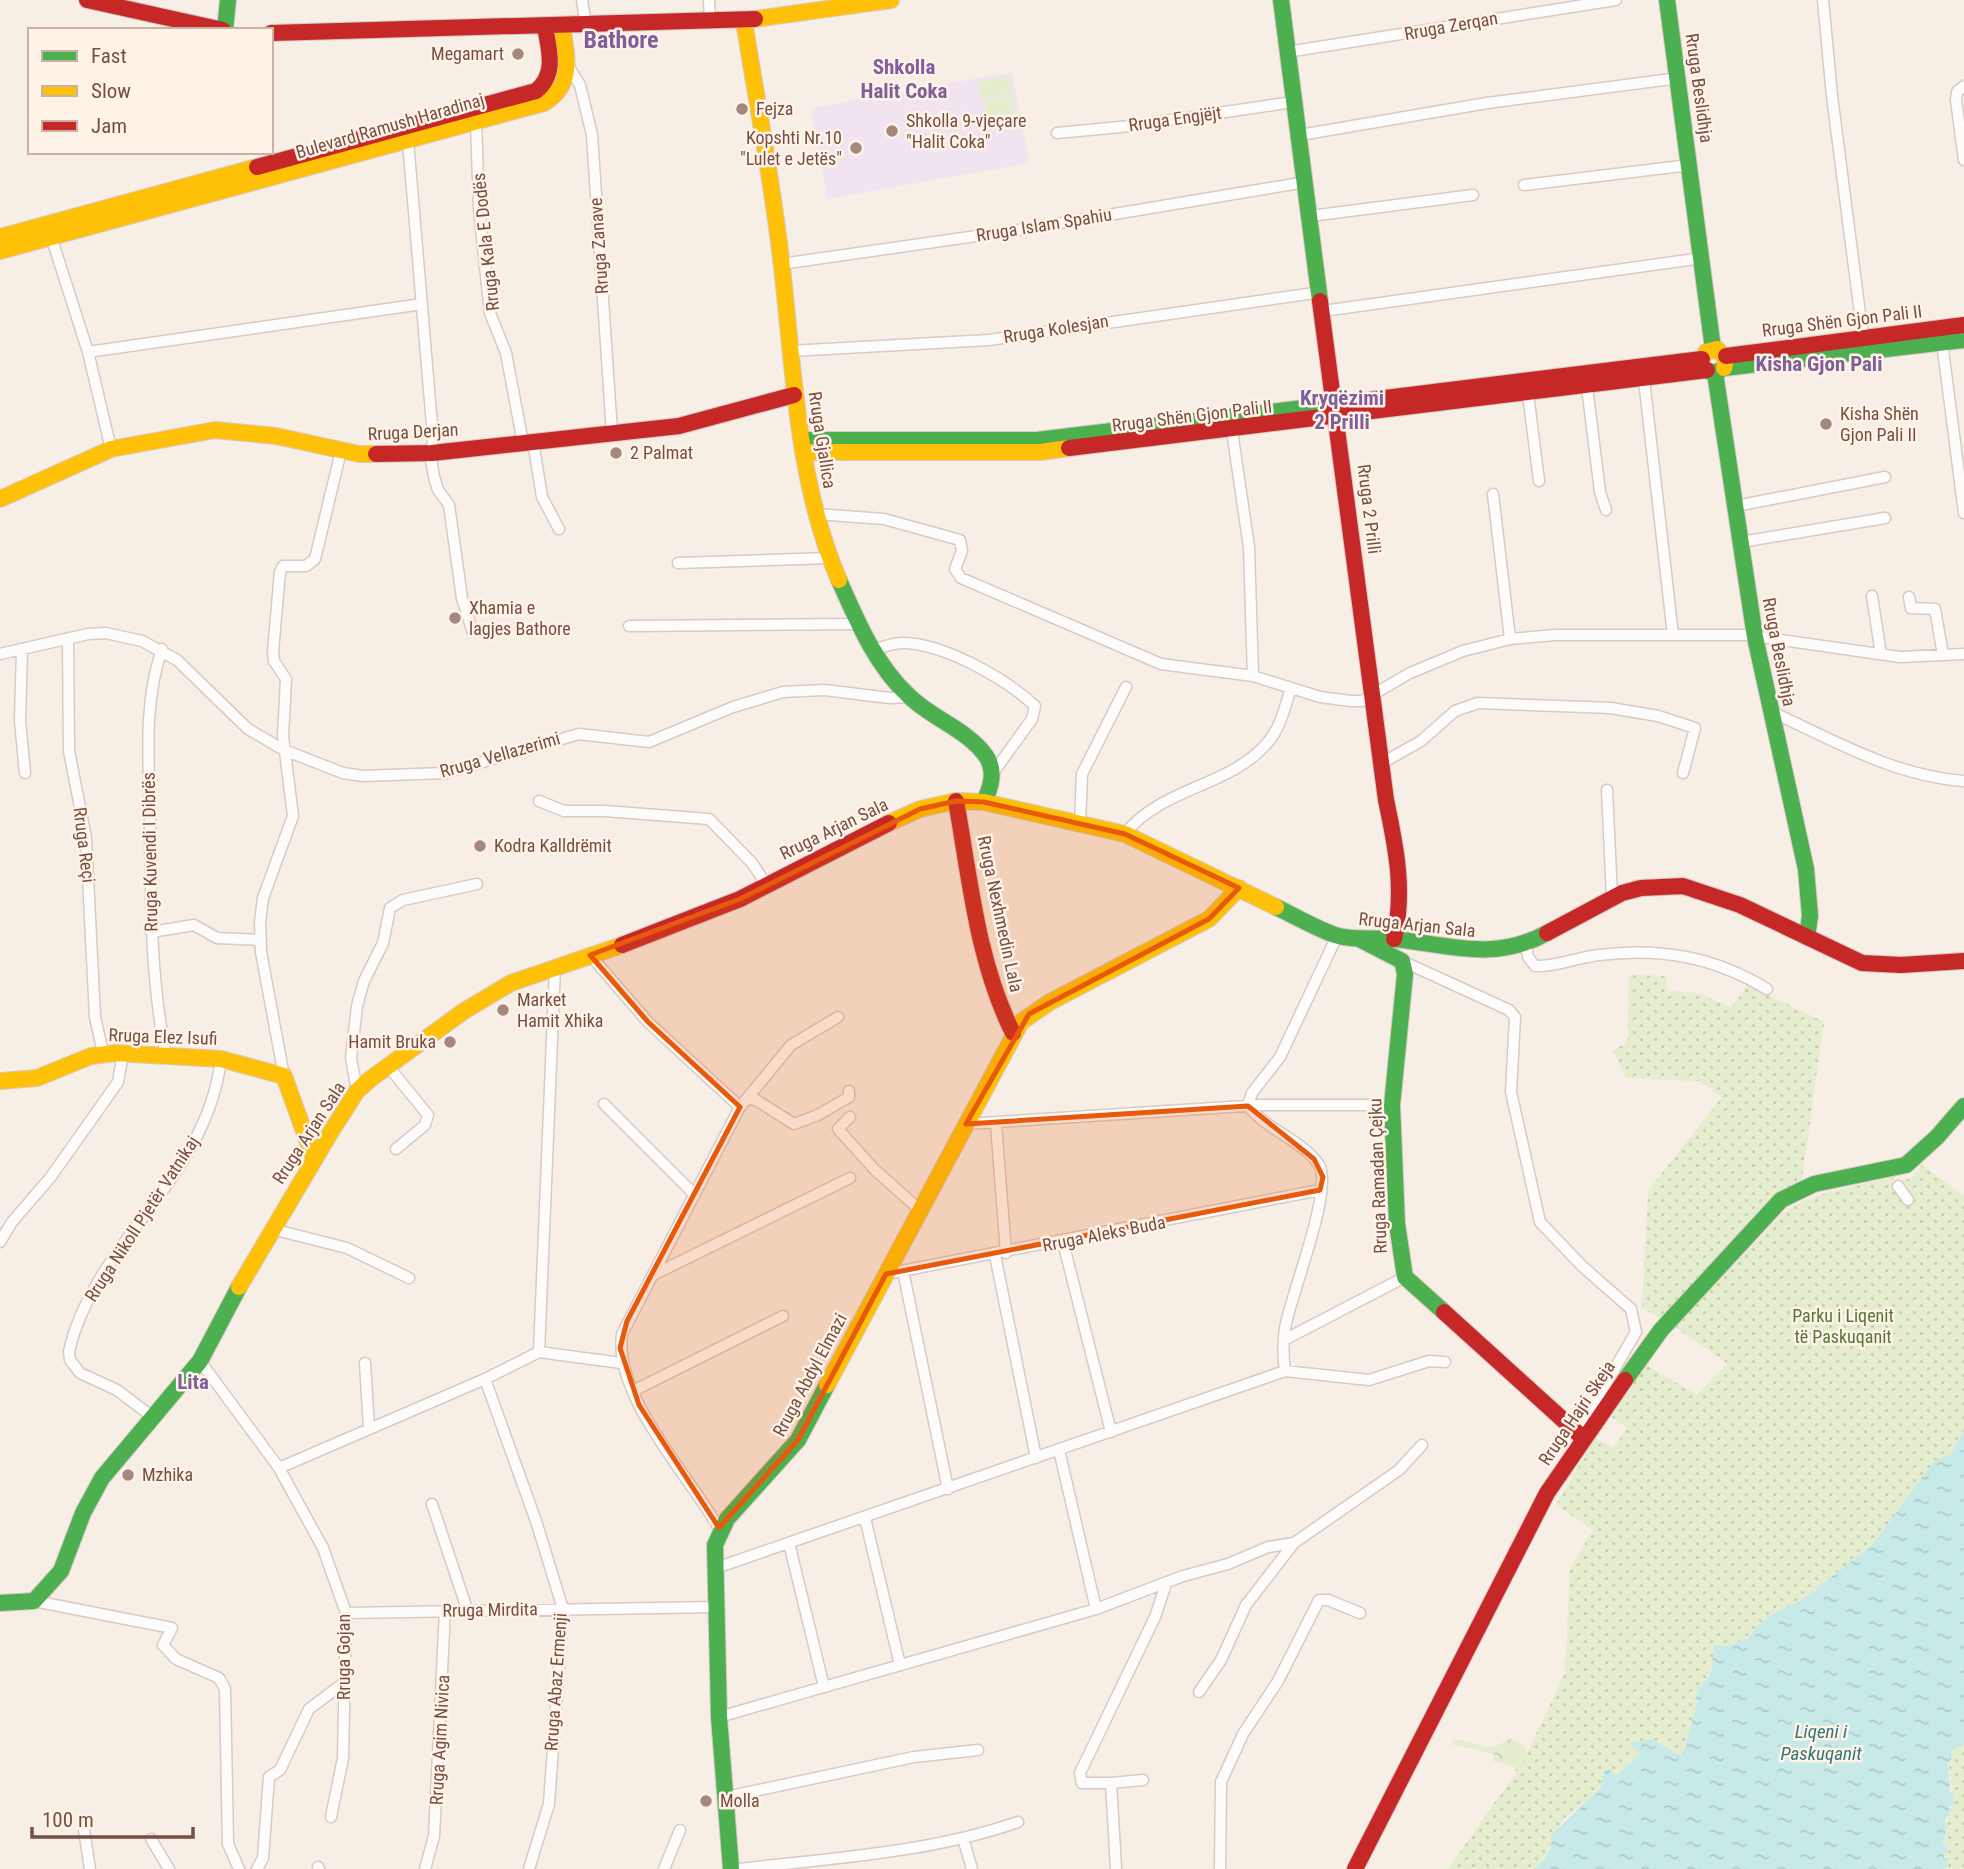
<svg xmlns="http://www.w3.org/2000/svg" width="1964" height="1869" viewBox="0 0 1964 1869" font-family="'Roboto Condensed',sans-serif">
  <defs>
    <pattern id="forest-crowns" width="20" height="18" patternUnits="userSpaceOnUse" patternTransform="scale(1.75)"><rect width="20" height="18" fill="#e5edcf"/><path d="M2 6a3 3 0 1 1 6 0M12 15a3 3 0 1 1 6 0" fill="none" stroke="#c8cdb3"/></pattern>
    <pattern id="park-dots" width="8" height="8" patternUnits="userSpaceOnUse" patternTransform="scale(1.75)"><rect width="8" height="8" fill="#e5edcf"/><path d="M2 2h.1M6 6h.1" fill="none" stroke="#c8cdb3" stroke-width="1.8" stroke-linecap="round"/></pattern>
    <pattern id="water-ripples" width="26" height="14" patternUnits="userSpaceOnUse" patternTransform="scale(1.75)"><rect width="26" height="14" fill="#c7eae8"/><path d="M2 4q2-2 4 0t4 0M15 11q2-2 4 0t4 0" fill="none" stroke="#afcac8"/></pattern>
  </defs>
  <rect width="100%" height="100%" fill="#f7eee6"/>
  <!-- education -->
  <path fill="#f0e4f1" d="M1012 72 1029 163 827 199 811 108Z"/>
  <!-- forest -->
  <path fill="url(#forest-crowns)" d="M1455 1739 1491 1748 1511 1739 1524 1746 1527 1754 1517 1776 1515 1767 1493 1761 1494 1754 1450 1744Z"/>
  <!-- park -->
  <path fill="url(#park-dots)" d="M1629 975 1666 976 1667 991 1700 993 1731 1008 1748 985 1824 1022 1801 1185 1663 1320 1642 1308 1648 1191 1722 1097 1699 1081 1626 1078 1613 1050 1628 1042Z
    M1922 1165 1964 1196V1430L1951 1454 1934 1461 1873 1544 1805 1598 1768 1616 1747 1639 1727 1646 1711 1666 1705 1683 1697 1687 1698 1699 1682 1757 1653 1739 1631 1743 1640 1754 1616 1776 1605 1771C1601 1799 1574 1804 1559 1826 1549 1840 1549 1857 1534 1869H1448L1522 1764 1565 1673 1570 1569 1593 1530 1556 1505 1595 1438 1614 1448 1627 1427 1608 1415 1646 1365 1697 1395 1727 1363 1675 1327 1783 1213C1815 1191 1858 1186 1895 1177L1890 1183 1911 1178Z
    M1964 1743V1869H1946L1948 1859 1944 1858V1854L1949 1850C1935 1838 1953 1813 1952 1798 1952 1783 1947 1769 1950 1753Z"/>
  <!-- pitch -->
  <path fill="#e5edcf" d="M1010 76 1013 93 980 99 977 82Z
    M1013 95 1018 125 989 130 984 100Z"/>
  <!-- water -->
  <path fill="url(#water-ripples)" d="M1964 1430V1743L1950 1753 1952 1758 1948 1763 1950 1792 1956 1795 1953 1796 1954 1803 1949 1807V1816L1945 1819 1947 1825 1943 1843 1949 1851 1944 1854V1858L1949 1859 1946 1869H1534C1544 1861 1554 1848 1551 1835L1600 1788 1605 1770 1609 1769 1616 1776 1640 1754 1630 1743 1652 1739 1682 1757 1698 1699 1697 1687C1714 1680 1712 1661 1714 1645L1727 1646 1747 1639 1768 1616 1805 1598 1873 1544 1934 1461 1951 1454Z"/>
  <g fill="none" stroke-linecap="round" stroke-linejoin="round">
    <defs>
      <path id="street" d="M582 0 586 26
        M709 0 710 22
        M1823 0 1832 96 1863 337
        M1287 52 1616 0
        M567 64 580 85 592 135 612 433
        M1964 86 1957 92 1956 100 1964 160
        M476 122 479 209 490 313 506 353 523 443
        M1057 133 1130 126 1293 102
        M1300 135 1487 103 1679 78
        M408 141 433 437 431 459 434 477 438 490 449 505 462 598 472 630
        M1524 185 1690 165
        M1311 216 1473 195
        M50 233 88 352 111 449
        M781 264 1025 229 1306 182
        M1323 311 1702 258
        M1942 342 1964 513
        M790 351 989 340 1321 292
        M88 352 422 304
        M1644 380 1673 635
        M1587 387 1600 492 1606 510
        M1528 394 1539 481
        M1232 431 1249 547 1253 676
        M533 441 542 497 559 529
        M1493 494 1510 639
        M1736 506 1885 477
        M816 514 884 519 960 540 962 551 955 569 961 578 1161 664 1253 676 1320 697 1351 701H1362L1410 673 1463 651 1510 639 1554 635H1747L1900 657 1964 654
        M1741 542 1885 518
        M678 563 829 558
        M1872 596 1881 654
        M1909 597 1911 608 1935 609 1943 655
        M629 626 861 624
        M68 638 69 751 86 838 95 1017 103 1053
        M22 649 20 721 25 773
        M162 649C143 704 149 760 150 818 151 898 150 976 166 1056
        M875 649C884 647 893 643 902 643 943 643 1005 678 1035 706L1032 719 993 773
        M0 654 88 634 106 633 142 641 177 660 248 729 284 750 343 773 363 776 445 773 579 734 649 742 733 707 783 692 824 690 890 698 909 697
        M1770 711C1833 740 1894 776 1964 781
        M1382 763 1421 741 1455 711 1478 703 1611 708 1658 716 1695 728 1683 773
        M1607 790 1612 897
        M539 801 564 811H605L709 819 752 863 766 884
        M1080 823 1082 774 1126 687
        M1125 834C1161 787 1231 787 1268 742 1281 727 1285 706 1291 688
        M151 932 194 925 217 938 261 940
        M1526 945 1528 957 1535 966C1556 967 1578 957 1599 955 1660 947 1714 957 1767 989
        M590 955 648 1022 740 1107
        M1402 961 1509 1010 1515 1017 1511 1092 1540 1222 1582 1266 1631 1309 1636 1332 1577 1433
        M388 1066 428 1115 425 1125 396 1149
        M284 1076 261 952 260 922 263 898 293 816 283 736 286 679 274 661 273 651 280 572 283 566H306L315 559 341 451
        M357 1091 351 1058 357 1006 364 981 383 943 390 908 403 900 477 884
        M748 1099 756 1100 794 1124 818 1115 849 1097V1091
        M604 1104 695 1195
        M850 1117 838 1129 875 1170 920 1210
        M966 1124 1260 1105H1392
        M996 1124 1006 1253
        M1898 1186 1908 1200
        M272 1229 347 1248 409 1278
        M0 1242 12 1222 50 1178 118 1082 123 1053
        M1063 1242 1111 1432
        M995 1255 1036 1458
        M903 1271 948 1489
        M655 1274 850 1178
        M886 1274 1320 1190
        M1284 1340 1405 1277
        M539 1352 555 967
        M200 1361 279 1468 323 1548 346 1613 343 1758 331 1817
        M365 1363 369 1429
        M1285 1371C1283 1357 1283 1342 1285 1328 1290 1297 1334 1189 1319 1165 1302 1140 1267 1130 1248 1106L1252 1093 1280 1057 1337 936
        M485 1379 536 1521 563 1609 549 1804 529 1869
        M633 1391 783 1316
        M154 1418 117 1390 80 1373 70 1360 69 1351C94 1242 207 1179 221 1059
        M1059 1450 1096 1609
        M279 1468 485 1379 539 1352 621 1363
        M432 1504 467 1609
        M865 1518 900 1665
        M719 1528C689 1476 613 1395 622 1334L740 1107 791 1045 838 1017
        M789 1543 824 1687
        M716 1568 1285 1371 1369 1380 1429 1361 1445 1362
        M34 1601 172 1628 163 1645 176 1659 219 1678 225 1689 228 1844 239 1869
        M346 1613 717 1607
        M1199 1692 1221 1660 1246 1605 1294 1543 1399 1470 1422 1445
        M719 1717 1096 1609 1183 1576 1228 1564 1268 1547 1294 1543
        M1111 1783 1143 1780
        M726 1797 914 1757 978 1750
        M84 1830 90 1869
        M963 1838 972 1869
        M151 1839 169 1869
        M318 1867 319 1869
        M1116 1868 1111 1783H1082L1080 1773 1155 1617 1166 1584
        M257 1869 263 1858 269 1777 280 1770 309 1709 345 1682
        M425 1869 434 1836 445 1610
        M664 1869 680 1830
        M739 1869C832 1858 929 1853 1018 1822
        M1220 1869 1221 1782 1243 1734 1278 1681 1319 1600H1328L1360 1613"/>
      <path id="fast" d="M1281 0 1320 301
        M1667 0 1713 349
        M225 30 228 0
        M1708 371 1715 373 1724 368 1964 340
        M1715 373 1755 637 1806 869 1810 916 1807 937
        M802 440H1037L1353 402
        M839 580C857 621 876 666 909 696 931 718 968 730 986 756 996 771 991 787 984 802
        M1276 907C1295 916 1315 928 1335 935 1352 941 1376 937 1394 939 1451 945 1494 962 1547 933
        M1359 939 1402 961 1405 974 1392 1105 1397 1224 1405 1277 1444 1312
        M1625 1380 1661 1330 1781 1200 1814 1184 1906 1165 1937 1137 1964 1106
        M0 1603 34 1601 61 1571 83 1513 102 1478 200 1361 239 1287
        M731 1869 719 1717 715 1545 727 1519 798 1440 827 1385"/>
      <path id="slow" d="M755 19 891 0
        M744 21C757 103 773 185 782 268 794 372 797 483 839 580
        M0 237 257 167
        M0 251 544 103C574 85 567 57 562 27
        M1706 352 1717 349 1726 359 1724 368
        M805 452H1040L1069 448
        M0 499 111 449 215 430 276 436 359 454H376
        M889 823 920 809 956 801 984 802 1125 834 1276 907
        M0 1081 37 1078 91 1056 115 1053 221 1059 284 1076 314 1159
        M239 1287 332 1130 357 1091 369 1080 464 1011 511 983 622 945
        M827 1385 1021 1022 1050 1002 1209 919 1239 888"/>
      <path id="jam" d="M87 0 223 30
        M271 33 755 19
        M257 167 536 91C557 74 549 50 545 27
        M1320 301 1386 800C1396 847 1405 891 1394 939
        M1726 356 1964 325
        M1353 402 1702 359
        M1069 448 1707 370
        M376 454 432 453 679 426 794 395
        M956 801C970 879 977 961 1013 1033
        M1547 933 1622 893 1641 888 1683 886 1740 905 1862 963 1901 965 1964 961
        M622 945 740 899 889 823
        M1444 1312 1582 1437
        M1355 1869 1547 1493 1625 1380"/>
    </defs>
    <!-- street casing -->
    <use href="#street" stroke="#d8cac4" stroke-width="13"/>
    <!-- fast casing -->
    <use href="#fast" stroke="#d8c9c3" stroke-width="18"/>
    <!-- slow casing -->
    <use href="#slow" stroke="#d8c9c3" stroke-width="18"/>
    <!-- jam casing -->
    <use href="#jam" stroke="#d8c9c3" stroke-width="18"/>
    <!-- street -->
    <use href="#street" stroke="#fefcfb" stroke-width="10"/>
    <!-- fast -->
    <use href="#fast" stroke="#4caf50" stroke-width="16"/>
    <!-- slow -->
    <use href="#slow" stroke="#ffc107" stroke-width="16"/>
    <!-- jam -->
    <use href="#jam" stroke="#c62828" stroke-width="16"/>
  </g>
  <!-- marked area -->
  <path fill="#e8590c" fill-opacity="0.2" stroke="#e8590c" stroke-width="5" stroke-linejoin="round" d="M956 801 984 802 1125 834 1239 888 1209 919 1029 1014 966 1124 1248 1106 1314 1159 1323 1177 1320 1190 886 1274 798 1440 719 1528 639 1405 620 1348 627 1321 740 1107 648 1022 590 955 740 899 920 809Z"/>
  <!-- markers -->
  <g fill="#a4877d" stroke="#fff2e7" stroke-width="2.5">
    <circle cx="518" cy="54" r="7"/>
    <circle cx="742" cy="109" r="7"/>
    <circle cx="892" cy="131" r="7"/>
    <circle cx="856" cy="148" r="7"/>
    <circle cx="1826" cy="424" r="7"/>
    <circle cx="616" cy="453" r="7"/>
    <circle cx="455" cy="618" r="7"/>
    <circle cx="480" cy="846" r="7"/>
    <circle cx="503" cy="1010" r="7"/>
    <circle cx="450" cy="1042" r="7"/>
    <circle cx="128" cy="1475" r="7"/>
    <circle cx="706" cy="1801" r="7"/>
  </g>
  <g text-anchor="middle" stroke-width="5" stroke-linejoin="round" paint-order="stroke">
    <!-- street labels -->
    <g font-size="18" fill="#774f45" stroke="#fff2e7">
      <text transform="translate(1451 26) rotate(-10)" y="6">Rruga Zerqan</text>
      <text transform="translate(1699 88) rotate(82)" y="6">Rruga Beslidhja</text>
      <text transform="translate(1175 119) rotate(-8)" y="6">Rruga Engjëjt</text>
      <text transform="translate(390 126) rotate(-16)" y="6">Bulevard Ramush Haradinaj</text>
      <text transform="translate(1044 225) rotate(-9)" y="6">Rruga Islam Spahiu</text>
      <text transform="translate(486 242) rotate(-96)" y="6">Rruga Kala E Dodës</text>
      <text transform="translate(599 246) rotate(-94)" y="6">Rruga Zanave</text>
      <text transform="translate(1842 321) rotate(-7)" y="6">Rruga Shën Gjon Pali II</text>
      <text transform="translate(1056 329) rotate(-9)" y="6">Rruga Kolesjan</text>
      <text transform="translate(1192 416) rotate(-7)" y="6">Rruga Shën Gjon Pali II</text>
      <text transform="translate(413 432) rotate(-3)" y="6">Rruga Derjan</text>
      <text transform="translate(822 440) rotate(81)" y="6">Rruga Gjallica</text>
      <text transform="translate(1369 509) rotate(83)" y="6">Rruga 2 Prilli</text>
      <text transform="translate(1779 652) rotate(79)" y="6">Rruga Beslidhja</text>
      <text transform="translate(500 755) rotate(-16)" y="6">Rruga Vellazerimi</text>
      <text transform="translate(834 829) rotate(-26)" y="6">Rruga Arjan Sala</text>
      <text transform="translate(84 845) rotate(83)" y="6">Rruga Reçi</text>
      <text transform="translate(150 852) rotate(-91)" y="6">Rruga Kuvendi I Dibrës</text>
      <text transform="translate(1000 914) rotate(78)" y="6">Rruga Nexhmedin Lala</text>
      <text transform="translate(1417 925) rotate(6)" y="6">Rruga Arjan Sala</text>
      <text transform="translate(163 1037) rotate(2)" y="6">Rruga Elez Isufi</text>
      <text transform="translate(309 1133) rotate(-57)" y="6">Rruga Arjan Sala</text>
      <text transform="translate(1378 1176) rotate(-92)" y="6">Rruga Ramadan Çejku</text>
      <text transform="translate(142 1219) rotate(-57)" y="6">Rruga Nikoll Pjetër Vatnikaj</text>
      <text transform="translate(1104 1234) rotate(-11)" y="6">Rruga Aleks Buda</text>
      <text transform="translate(810 1375) rotate(-62)" y="6">Rruga Abdyl Elmazi</text>
      <text transform="translate(1577 1413) rotate(-56)" y="6">Rruga Hajri Skeja</text>
      <text transform="translate(490 1610) rotate(-1)" y="6">Rruga Mirdita</text>
      <text transform="translate(344 1657) rotate(-90)" y="6">Rruga Gojan</text>
      <text transform="translate(556 1682) rotate(-86)" y="6">Rruga Abaz Ermenji</text>
      <text transform="translate(440 1740) rotate(-87)" y="6">Rruga Agim Nivica</text>
    </g>
    <!-- poi labels -->
    <g font-size="18" fill="#774f45" stroke="#fff2e7" text-anchor="start">
      <text x="504" y="60" text-anchor="end">Megamart</text>
      <text x="756" y="115">Fejza</text>
      <text x="906" y="127">Shkolla 9-vjeçare<tspan x="906" dy="21">"Halit Coka"</tspan></text>
      <text x="842" y="144" text-anchor="end">Kopshti Nr.10<tspan x="842" dy="21">"Lulet e Jetës"</tspan></text>
      <text x="1840" y="420">Kisha Shën<tspan x="1840" dy="21">Gjon Pali II</tspan></text>
      <text x="630" y="459">2 Palmat</text>
      <text x="469" y="614">Xhamia e<tspan x="469" dy="21">lagjes Bathore</tspan></text>
      <text x="494" y="852">Kodra Kalldrëmit</text>
      <text x="517" y="1006">Market<tspan x="517" dy="21">Hamit Xhika</tspan></text>
      <text x="436" y="1048" text-anchor="end">Hamit Bruka</text>
      <text x="142" y="1481">Mzhika</text>
      <text x="720" y="1807">Molla</text>
    </g>
    <!-- park labels -->
    <g font-size="18" fill="#557839" stroke="#fff2e7">
      <text x="1843" y="1322">Parku i Liqenit<tspan x="1843" dy="21">të Paskuqanit</tspan></text>
    </g>
    <!-- water labels -->
    <g font-size="19" font-style="italic" fill="#357676" stroke="#fff2e7">
      <text x="1821" y="1738">Liqeni i<tspan x="1821" dy="22">Paskuqanit</tspan></text>
    </g>
    <!-- quarter labels -->
    <g font-size="21" font-weight="bold" fill="#7e5f9b" stroke="#fff2e7">
      <text x="904" y="74">Shkolla<tspan x="904" dy="24">Halit Coka</tspan></text>
      <text x="1819" y="371">Kisha Gjon Pali</text>
      <text x="1342" y="405">Kryqëzimi<tspan x="1342" dy="24">2 Prilli</tspan></text>
      <text x="193" y="1389">Lita</text>
    </g>
    <!-- district labels -->
    <g font-size="24" font-weight="bold" fill="#7e5f9b" stroke="#fff2e7">
      <text x="621" y="48">Bathore</text>
    </g>
  </g>
  <!-- legend -->
  <rect x="28" y="28" width="245" height="126" fill="#fff2e7" stroke="#c9b1a6" stroke-width="2"/>
  <rect x="42" y="51" width="35" height="10" fill="#4caf50" stroke="#c9b1a6" stroke-width="2"/>
  <text x="91" y="63" font-size="21" fill="#774f45">Fast</text>
  <rect x="42" y="86" width="35" height="10" fill="#ffc107" stroke="#c9b1a6" stroke-width="2"/>
  <text x="91" y="98" font-size="21" fill="#774f45">Slow</text>
  <rect x="42" y="121" width="35" height="10" fill="#c62828" stroke="#c9b1a6" stroke-width="2"/>
  <text x="91" y="133" font-size="21" fill="#774f45">Jam</text>
  <!-- scale -->
  <path d="M32 1827v10h161v-10" fill="none" stroke="#774f45" stroke-width="3.5"/>
  <text x="42" y="1827" font-size="21" fill="#774f45" stroke="#fff2e7" stroke-width="5" paint-order="stroke">100 m</text>
</svg>
